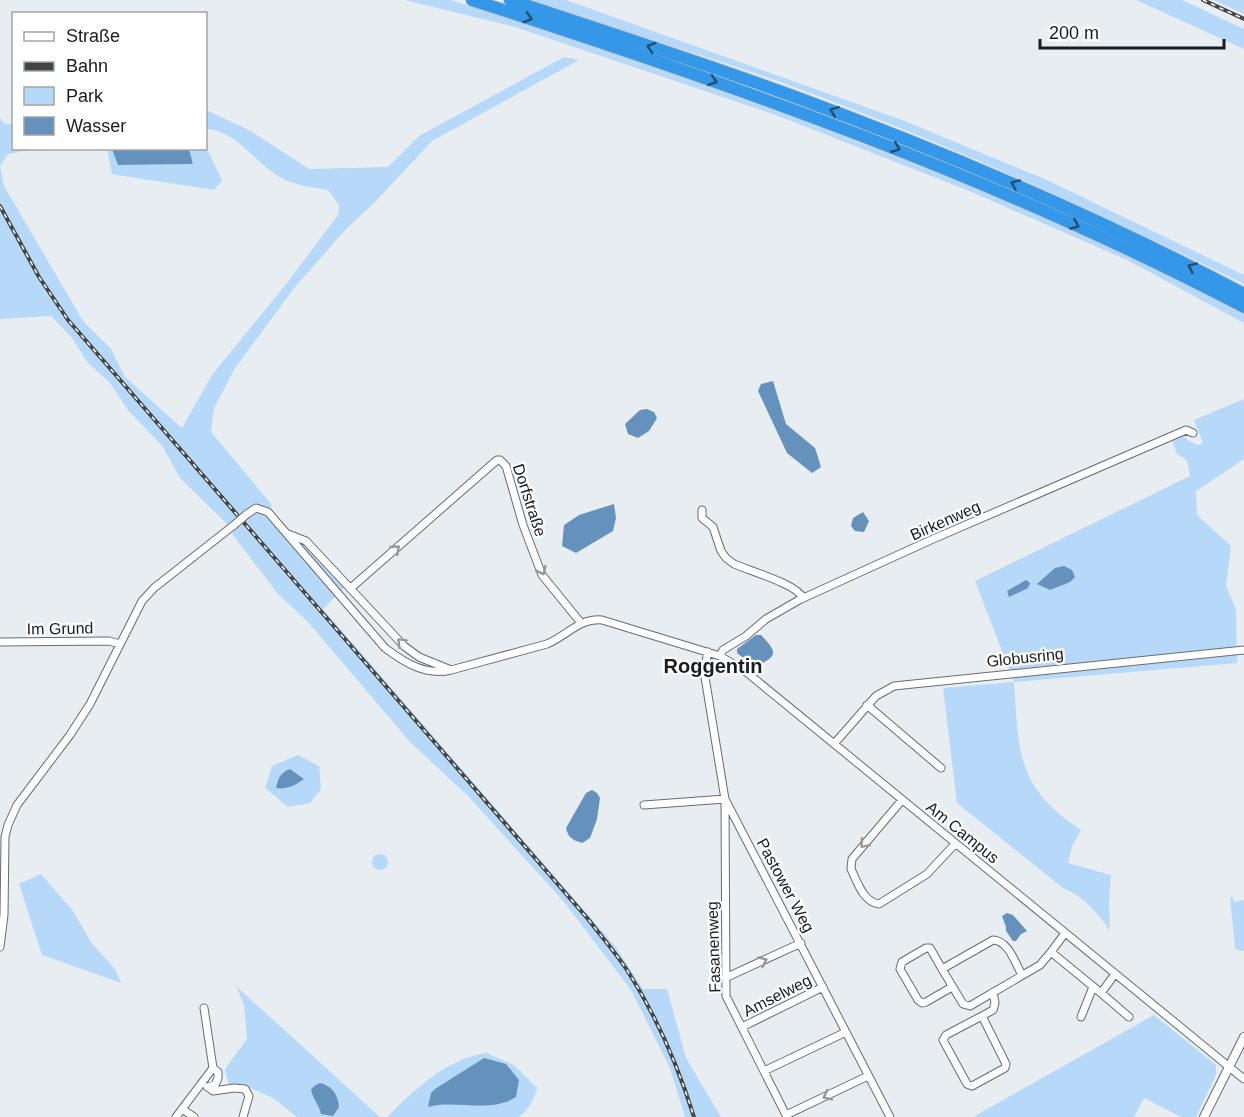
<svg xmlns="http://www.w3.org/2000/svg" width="1244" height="1117" viewBox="0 0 1244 1117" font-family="Helvetica,sans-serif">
  <rect width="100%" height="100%" fill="#e8edf2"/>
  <!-- green -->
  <path fill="#b7d9f9" d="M405 0H451C722 88 991 182 1244 314V323L1127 260 967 190 773 114 515 27Z
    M527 0H566L902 120 1047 180 1244 275V284C1099 213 951 145 799 89 710 56 618 30 527 0Z
    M1136 0H1182L1244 29V49Z
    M1214 0H1244V14Z
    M564 57 579 60 432 141 375 202 346 229 295 287 235 368 214 408 211 432 272 505 265 514 293 542 299 538 347 585 323 609 615 946 643 989H667L686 1058 721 1117H685L670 1068 631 990 565 903 468 796 410 742 308 622 278 594 232 534 236 527 232 523 227 524 180 478 163 447 127 409 110 383 88 363 72 338 51 316 0 319V119L5 124H13L14 148 33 149 8 154 0 166 4 186 83 321 111 349 125 377 182 428 212 375 287 283 338 215 339 205 328 190C310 187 290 185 275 174 252 159 236 131 206 129V110L251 131 309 169 388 167 419 136Z
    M206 147 222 180 214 190 112 174 107 149H112L119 165 193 164 189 149Z
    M1244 399V459L1196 491 1197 515 1231 546 1226 586 1236 609 1237 663 1014 682C1019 753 1016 787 1081 830L1072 846 1068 863 1111 875 1109 901 1110 931C1097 912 1084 897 1063 888L957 803 943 688 1014 682 975 581 1190 476 1187 460 1177 454 1172 440 1182 435 1189 441 1198 445 1203 443 1194 420Z
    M298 755 319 766 321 789 310 803 288 807 265 788 272 766Z
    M372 862a8 8 0 1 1 16 0a8 8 0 1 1-16 0Z
    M41 874 73 911 91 942 115 969 121 983 42 955 19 884Z
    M1233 897 1234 902 1244 900V951L1236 950 1235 947 1230 898Z
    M236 986 380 1117H297L273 1098 250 1088 229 1085 225 1069 247 1039 244 1005Z
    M1154 1015 1216 1065V1075L1196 1117H1181L1144 1098 1134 1117H973Z
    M486 1053 514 1065 537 1088C533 1100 529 1111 518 1117H387C414 1090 446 1059 486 1053Z"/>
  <!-- water -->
  <path fill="#6592bd" d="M112 149H189L193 164 118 165Z
    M773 381 786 424 815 448 821 467 812 473 787 453 758 391 761 384Z
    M647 409 654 412 657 418 649 431 638 438 628 434 625 424 640 410Z
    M614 504 616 518 613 531 576 553 562 546 564 525 579 515Z
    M863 512 869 521 864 532 855 531 851 526 853 518Z
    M1064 566 1072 570 1075 577 1070 582 1050 590 1037 584 1055 568Z
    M1026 580 1030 583 1028 588 1009 597 1007 591Z
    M756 635H761C778 653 778 656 755 667L737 653V649Z
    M290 769 304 779C296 785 286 790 276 788 278 778 280 773 290 769Z
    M592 790 597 793 600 798 597 819 590 838 582 843C572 840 568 837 566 828L586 793Z
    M1007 913 1013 915 1027 931 1021 934 1016 941H1013L1006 931V927L1002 916Z
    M484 1058 506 1064 519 1080 516 1097C490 1114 456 1099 428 1107L431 1093 435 1089Z
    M320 1083C332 1086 338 1094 339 1107L333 1116 321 1114C319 1105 313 1099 311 1090L314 1086Z"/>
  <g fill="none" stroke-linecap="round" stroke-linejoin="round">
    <defs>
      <path id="minor" d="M702 510V518L713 527 721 551 726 558 734 564C750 571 797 584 803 598
        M247 514 256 508 268 512 385 648C405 663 426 676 451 670L547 644C568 635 579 618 602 620L720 656 745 671 1244 1079
        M288 534 306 541 404 646 419 657 451 670
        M352 587 497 460H500L506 466 523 525 542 575 581 623
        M0 642 109 641 120 644
        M708 652 704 671 725 799 890 1117
        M720 656 723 650 746 636 766 619 799 600 933 539 1186 430 1193 433
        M867 705 941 768
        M834 744 876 696 894 686 1244 650
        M902 800 852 859 851 869C857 881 863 902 879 904L927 874 955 844
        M644 805 725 799 726 996 787 1117
        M0 947 4 915 5 837 8 825 17 805 70 735 90 704 142 601 154 588 234 525
        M1051 952 1065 933
        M942 969 930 948H926L902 962 900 969 918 1000 922 1003 926 1002 952 987
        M1022 975C1015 963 1009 941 993 940L942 969 963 1004 970 1006 1040 965 1051 952 1101 993 1115 974
        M725 978 801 943
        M1101 993 1129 1017
        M982 1016 946 1035 943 1040 967 1084 972 1086 1005 1068 1006 1064 982 1016 993 1010 995 1003 993 992
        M1081 1017 1093 987
        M742 1027 823 987
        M764 1071 846 1032
        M207 1087 215 1085 218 1078V1072L213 1068
        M208 1087 213 1091 234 1088 245 1089 249 1096 243 1117
        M182 1109 194 1117
        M786 1115 868 1076
        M176 1117 213 1068 204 1008"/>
      <path id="tertiary" d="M1204 1117 1244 1037"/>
      <path id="motorway" d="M472 0C736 85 998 178 1244 307
        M510 0C604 31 698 61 790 95 945 152 1098 217 1244 294"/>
    </defs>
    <!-- minor casing -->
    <use href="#minor" stroke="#676c70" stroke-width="9"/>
    <!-- tertiary casing -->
    <use href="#tertiary" stroke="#676c70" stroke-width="10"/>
    <!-- motorway casing -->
    <use href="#motorway" stroke="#c8c8c9" stroke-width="14"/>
    <!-- minor -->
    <use href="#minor" stroke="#fff" stroke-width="7"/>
    <!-- tertiary -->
    <use href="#tertiary" stroke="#fff" stroke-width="8"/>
    <!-- motorway -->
    <use href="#motorway" stroke="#3497e7" stroke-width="12"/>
    <defs>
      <path id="rail" d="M1203 0 1244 19
        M0 206 39 277 68 320 588 919C601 936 615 952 627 970 656 1015 678 1066 694 1117"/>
    </defs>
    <!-- rail casing -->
    <use href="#rail" stroke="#424547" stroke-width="4"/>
    <!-- rail -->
    <use href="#rail" stroke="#fff" stroke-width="1.5" stroke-dasharray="4.5" stroke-linecap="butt"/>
    <defs>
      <path id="minor-bridge" d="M234 525 247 514"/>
    </defs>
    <!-- minor-bridge casing -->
    <use href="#minor-bridge" stroke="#676c70" stroke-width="9" stroke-linecap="butt"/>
    <!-- minor-bridge -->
    <use href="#minor-bridge" stroke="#fff" stroke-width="7"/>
  </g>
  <!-- one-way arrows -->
  <defs><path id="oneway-chevron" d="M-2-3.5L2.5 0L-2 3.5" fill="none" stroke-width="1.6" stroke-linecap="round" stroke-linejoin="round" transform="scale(1.5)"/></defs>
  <g stroke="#244d6e">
    <use href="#oneway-chevron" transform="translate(528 18) rotate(18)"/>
    <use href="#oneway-chevron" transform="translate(651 47) rotate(-162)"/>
    <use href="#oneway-chevron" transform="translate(713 81) rotate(19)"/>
    <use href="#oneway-chevron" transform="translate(834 111) rotate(-159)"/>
    <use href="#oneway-chevron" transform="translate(896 148) rotate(22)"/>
    <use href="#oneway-chevron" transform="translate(1015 184) rotate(-156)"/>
    <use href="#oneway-chevron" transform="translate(1075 225) rotate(24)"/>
    <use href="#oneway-chevron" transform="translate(1192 267) rotate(-154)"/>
  </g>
  <g stroke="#989899">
    <use href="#oneway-chevron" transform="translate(396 549) rotate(-41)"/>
    <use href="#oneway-chevron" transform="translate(542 571) rotate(64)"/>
    <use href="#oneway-chevron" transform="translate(401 642) rotate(-135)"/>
    <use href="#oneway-chevron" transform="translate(864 844) rotate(131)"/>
    <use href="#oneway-chevron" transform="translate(763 961) rotate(-25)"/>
    <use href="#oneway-chevron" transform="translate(827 1096) rotate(154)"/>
  </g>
  <g text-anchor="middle" stroke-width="4.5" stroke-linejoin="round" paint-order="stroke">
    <!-- street labels -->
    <g font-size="16" fill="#191b1d" stroke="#fff">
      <text transform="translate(530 500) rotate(72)" y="6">Dorfstraße</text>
      <text transform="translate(945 520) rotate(-24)" y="6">Birkenweg</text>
      <text transform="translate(60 628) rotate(-1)" y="6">Im Grund</text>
      <text transform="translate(1025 657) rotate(-6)" y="6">Globusring</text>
      <text transform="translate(963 832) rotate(39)" y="6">Am Campus</text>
      <text transform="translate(786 885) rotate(62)" y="6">Pastower Weg</text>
      <text transform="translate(713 947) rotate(-92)" y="6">Fasanenweg</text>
      <text transform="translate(777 995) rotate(-27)" y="6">Amselweg</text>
    </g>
    <!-- quarter labels -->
    <g font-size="20" font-weight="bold" fill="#191b1d" stroke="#fff">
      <text x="713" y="673">Roggentin</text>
    </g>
  </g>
  <!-- legend -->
  <rect x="12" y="12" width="195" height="138" fill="#ffffff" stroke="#a3a4a5" stroke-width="1.5"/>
  <rect x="24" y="32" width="30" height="9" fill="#ffffff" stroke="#a3a4a5" stroke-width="1.5"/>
  <text x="66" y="42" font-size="18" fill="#191b1d">Straße</text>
  <rect x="24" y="62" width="30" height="9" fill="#424547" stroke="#a3a4a5" stroke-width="1.5"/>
  <text x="66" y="72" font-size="18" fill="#191b1d">Bahn</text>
  <rect x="24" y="87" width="30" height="18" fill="#b7d9f9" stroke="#a3a4a5" stroke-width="1.5"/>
  <text x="66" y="102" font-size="18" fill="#191b1d">Park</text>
  <rect x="24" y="117" width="30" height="18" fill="#6592bd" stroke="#a3a4a5" stroke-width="1.5"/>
  <text x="66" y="132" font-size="18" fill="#191b1d">Wasser</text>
  <!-- scale -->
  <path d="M1040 39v9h184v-9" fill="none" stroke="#191b1d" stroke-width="3"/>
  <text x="1049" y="39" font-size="18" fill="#191b1d" stroke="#ffffff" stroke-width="4.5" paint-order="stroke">200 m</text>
</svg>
